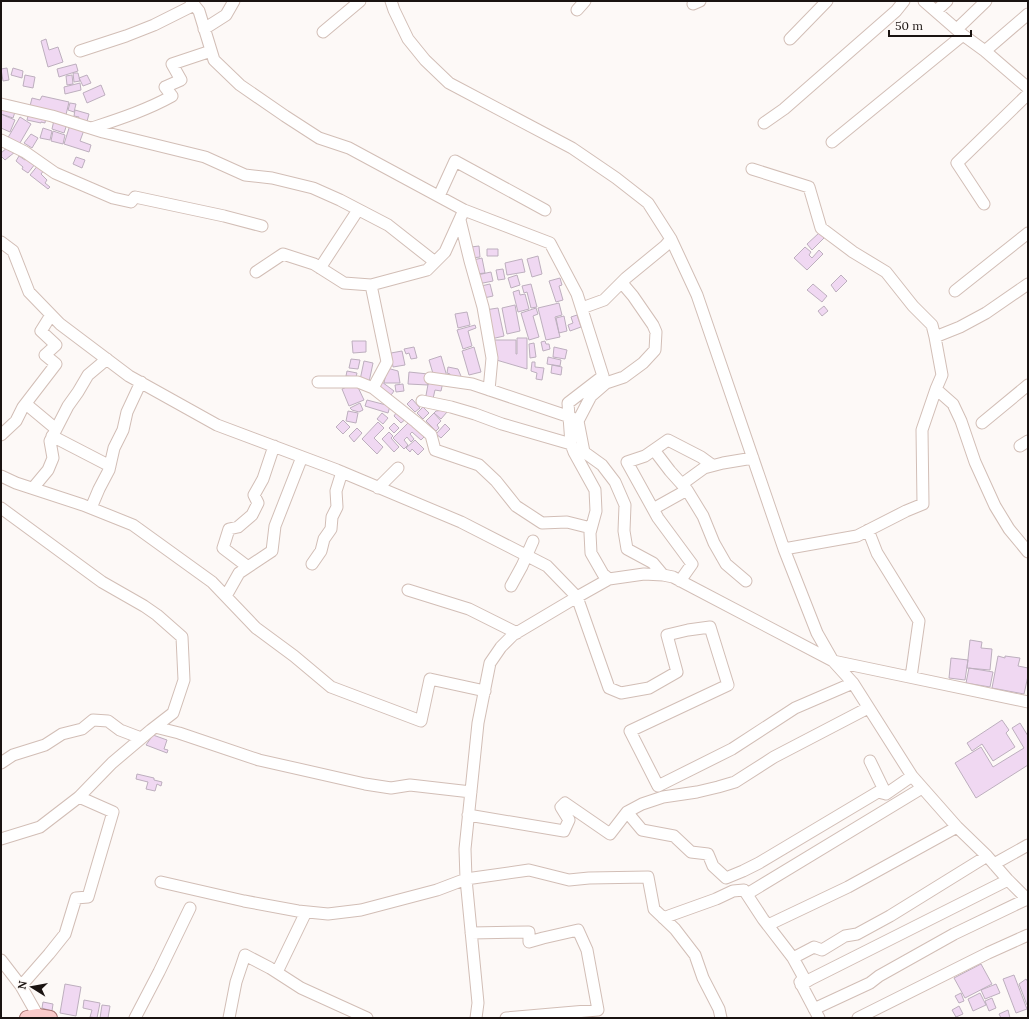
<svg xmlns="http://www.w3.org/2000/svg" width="1029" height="1019" viewBox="0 0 1029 1019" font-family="Lora,serif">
  <rect width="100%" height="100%" fill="#fdf9f7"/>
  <!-- building -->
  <path fill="#f0d8f2" stroke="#bdafbe" d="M46 39 49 50 58 47 63 62 48 67 41 41Z
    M76 64 78 71 59 77 57 69Z
    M7 68 9 80 3 81 1 69Z
    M13 68 23 71 22 78 11 75Z
    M73 73H78L80 81 74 82Z
    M25 75 35 77 33 88 23 86Z
    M72 75 73 84 67 85 66 76Z
    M87 75 91 83 83 86 79 78Z
    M80 83 81 90 65 94 64 87Z
    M101 85 105 95 87 103 83 93Z
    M42 96 69 102 65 119 29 110 32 98 40 100Z
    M70 103 76 104 74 112 68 110Z
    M1 104 16 109 13 118 1 114Z
    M75 110 89 114 86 125 77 123 79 117 74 116Z
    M29 112 46 116 45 123 41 122V123L27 120Z
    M1 114 15 120 10 132 1 128Z
    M20 117 31 124 17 148 6 141Z
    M54 120 67 124 64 133 52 129Z
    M70 125 84 130 80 141 91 145 89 152 64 144Z
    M43 128 52 131 50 140 40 138Z
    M53 131 65 135 63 144 51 141Z
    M31 134 38 138 32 148 24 143Z
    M9 146 15 152 5 160 1 156V153Z
    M19 156 25 160 28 158 35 164 28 173 22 169 23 167 16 161Z
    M76 157 85 160 82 168 73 164Z
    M39 164 45 169 41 174 47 180 45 183 50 187 48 189 30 175Z
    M819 233 824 238 812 250 807 244Z
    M479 246 480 257 472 258 471 247Z
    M805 247 811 252 809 255 812 258 819 250 823 254 807 270 794 258Z
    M487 249H498V256H487Z
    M538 256 542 274 532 277 527 259Z
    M482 258 485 273 476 274 473 260Z
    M522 259 525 272 507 275 505 263Z
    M503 269 505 279 498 280 496 270Z
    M491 272 493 281 478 284 477 275Z
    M517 275 520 285 511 288 508 278Z
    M841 275 847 281 836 292 831 285Z
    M560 278 562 285 559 286 563 300 556 302 549 281Z
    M490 284 493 296 484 298 481 286Z
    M531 284 537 307 531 308 527 292 524 293 522 286Z
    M813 284 827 296 822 302 807 290Z
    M519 290 520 295 525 294 529 309 518 312 513 292Z
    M559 303 562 315 555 317 560 337 546 340 538 308Z
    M515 305 520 331 507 334 502 308Z
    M824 306 828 311 822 316 818 311Z
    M498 308 504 336 491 339 485 310Z
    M536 308 538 314 533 316 539 337 529 340 521 313Z
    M467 312 470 325 458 328 455 314Z
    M577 315 581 327 570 331 568 325 573 323 571 317Z
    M564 316 567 331 559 333 556 318Z
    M475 325 476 328 468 331 472 346 463 349 457 330Z
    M517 338H527V369L493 359V340H516V354H517Z
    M352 341H366V352L353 353Z
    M545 341 546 344H549L550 349 543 351 541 342Z
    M534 343 536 357 530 358 529 344Z
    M414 347 417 358 411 359 409 353 406 354 404 349Z
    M474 347 481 372 469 375 462 351Z
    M554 347 567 350 565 359 553 357Z
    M402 351 405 365 393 367 391 353Z
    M441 356 448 380 434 377 429 360Z
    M548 357 561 360 560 366 547 364Z
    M351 359 360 360 358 369 349 368Z
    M364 361 373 363 369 382 360 380Z
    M532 362H535V367L544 368 542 380 536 379 537 373 531 371Z
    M552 365 562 367 561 375 551 373Z
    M448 367 458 369 463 381 450 379V374L447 373Z
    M387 368 398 371 400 383H384Z
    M347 371 357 373 356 377 346 376Z
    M409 372 428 374V385L408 384Z
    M429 379 443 382 441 391 435 390 432 403 425 401Z
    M382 382 394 391 389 398 377 389Z
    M356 383 364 400 349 406 342 389Z
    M403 384 404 391 396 392 395 385Z
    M412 399 420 408 415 412 407 404Z
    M367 400 390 406 388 413 365 406Z
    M360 403 363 410 359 412 352 410 350 408Z
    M423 407 429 413 423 419 417 413Z
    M445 410 447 412 441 419 434 413 436 411Z
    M348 411 358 413 356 423 346 421Z
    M382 413 388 418 383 424 377 419Z
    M396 413 399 416 402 413 407 418 401 423 394 416Z
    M434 413 441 421 437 425 439 428 436 431 426 421Z
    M343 420 350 427 343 434 336 427Z
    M411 420 426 435 421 440 412 432 410 434 414 439 411 442 407 437 404 440 408 445 404 449 393 438Z
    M378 422 384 428 374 438 383 447 377 454 362 439Z
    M394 423 399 428 394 433 389 428Z
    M445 424 450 429 441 438 436 434Z
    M357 428 362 433 354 442 349 436Z
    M389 432 393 436 391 438 399 447 394 452 382 439Z
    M415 440 424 449 418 455 412 449 410 452 406 448Z
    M970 640 982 642 981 648 992 649 990 670 967 668Z
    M998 656 1005 658V656L1020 658 1018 666 1028 668V676L1024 694 992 688Z
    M951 658 968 660 965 680 949 678Z
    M969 668 993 672 990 687 966 683Z
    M1002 720 1009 730 1006 733 1015 747 993 761 982 744 972 751 967 743Z
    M1020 723 1028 736V765L976 798 955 763 981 747 993 767 1024 748 1012 728Z
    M153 735 167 740 164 749 168 750 167 753 146 745Z
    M137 774 154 778V780L162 782 161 786 157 784 155 791 146 789 148 782 136 779Z
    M981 964 992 984 965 998 954 978Z
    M1014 975 1027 1009 1016 1013 1003 979Z
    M1026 979 1028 982V1004L1027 1005 1019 984Z
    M65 984 81 987 76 1016 60 1013Z
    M996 984 1000 993 985 999 981 990Z
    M961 993 964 1001 959 1003 955 996Z
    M980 993 986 1005 973 1011 968 999Z
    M992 998 996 1008 989 1011 985 1001Z
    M84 1000 100 1003 97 1018 90 1017 92 1010 83 1008Z
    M43 1002 53 1004 52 1011 42 1008Z
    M102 1005 110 1006 108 1018H100Z
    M959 1006 963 1014 956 1017 952 1010Z
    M1008 1010 1010 1018H1001L999 1014Z"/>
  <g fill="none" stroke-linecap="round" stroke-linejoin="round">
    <defs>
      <path id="minor" d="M191 1 199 11 214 60 240 85 285 116 319 138 349 148 464 210 550 243 577 294 603 376 568 403 571 444 574 452 595 490 596 511 590 533 591 553 603 574 609 579
        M391 1 394 10 408 39 425 60 449 83 572 148 616 178 648 203 671 239 697 295 784 549 817 633 833 661 853 683 912 776 957 827 987 856 1008 880 1028 900
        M924 1 963 35 985 51 1028 88
        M693 4 700 1
        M577 10 585 1
        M936 11 947 1
        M204 29 226 15 234 1
        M957 29 986 1
        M323 32 360 1
        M790 39 827 1
        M80 51 126 36 154 25 194 5
        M985 51 1028 14
        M1 104 52 116 103 132 205 157 245 175 272 178 313 188 340 200 388 225 435 262
        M764 123 784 109 896 11 904 1
        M92 128C119 119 147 110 172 96L165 87 181 80 172 64 211 51
        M1 140 25 152 55 173 113 198 131 202 135 197 224 216 262 226
        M832 142 963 35
        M752 169 809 187 821 228 853 252 886 272 913 306 932 325 935 337 942 375 936 389 922 430 923 504 906 511 857 536 784 549
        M439 196 455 161 545 210
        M984 204 957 163 1028 94
        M460 220 470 261 483 307 492 358 489 390
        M1 242 13 251 29 292 60 324 129 376 217 425 337 470 461 522 547 566 577 597 609 688 621 693 649 688 677 672 667 635 688 630 710 627 728 685 630 731 658 786 732 749 795 708 853 683
        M320 268 358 210
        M256 272 283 254 314 264 344 283 371 285 427 270 445 252 464 210
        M371 285 387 362 373 388
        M955 291 1028 233
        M582 308 604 300 626 278 665 246 671 239
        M935 337 960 327 986 313 1028 284
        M430 378 472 384 570 417 578 421 584 452 602 465 615 482 625 505 624 531 627 549 653 563 663 575
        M318 382H358L373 388 416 422 431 435 435 450 479 465 496 481 516 506 542 523 567 522 591 528
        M936 389 953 404 961 421 975 462 995 506 1009 529 1028 552
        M422 401 451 407 475 414 502 424 571 444
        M26 404 56 429
        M578 421 591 396 606 383 624 377 643 363 655 350 656 332 653 325 633 296 622 283
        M982 423 1028 385
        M1 435 16 421 23 407 56 364 45 355 56 345 41 331 51 315
        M52 436 110 466
        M1020 446 1028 441
        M654 450 670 471 687 490 703 516 714 543 726 564 746 581
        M1 476 16 483 83 505 133 525 212 582 256 628 294 656 331 687 421 721 430 679 485 691
        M682 484 704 468 723 463 753 458
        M33 488 48 470 53 458 50 441 68 406 78 392 88 375 107 359
        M378 488 398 468
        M1 508 102 582 144 606 157 615 182 637 184 680 173 713 151 730 112 763 79 797 40 827 1 839
        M91 508 99 489 109 470 114 448 123 430 127 412 141 382
        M653 509 687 490
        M868 530 877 553 919 621 911 677
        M312 564 321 551 324 539 331 529 332 517 337 507 336 491 342 472
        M248 567 223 548 229 529 238 527 252 515 258 503 254 495 263 479 274 446
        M680 581 692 564 658 518 627 462 645 456 668 440 701 457 712 465
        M511 586 522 566 533 541
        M408 590 469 609 517 633
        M226 596 239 573 272 551 275 526 302 457
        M155 727 179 733 259 760 365 784 391 788 410 785 471 792
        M870 761 886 794
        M1 763 13 755 45 745 62 734 82 729 93 720 108 721 120 730 141 738
        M627 812 642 830 674 836 691 852 708 854 713 866 726 878 743 871 759 863 878 792 886 794 912 776
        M468 815 564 831 569 820 561 807 565 803 610 834 627 812 642 804 663 797 697 792 718 787 735 782 774 757 868 708
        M994 864 1028 845
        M161 882 244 901 298 911 328 914 361 910 437 890 466 879 529 870 569 880 589 878 648 877 654 909 675 929 695 955 703 978 719 1009 721 1018
        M747 894 922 788
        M663 918 716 899 733 891 744 890 763 919 793 958 804 978 800 982 819 1018
        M768 925 848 887 957 827
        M471 933 529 932V942L543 938 578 930 587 950 598 1010 506 1018
        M793 958 814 947 822 950 845 936 857 934 890 916 987 856
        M1 960 21 986 38 1016
        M277 972 306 912
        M801 985 811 979 1008 880
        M21 986 49 954 65 934 76 898 88 897 113 812 79 797
        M814 1009 870 983 879 976 954 934 1027 899
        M135 1018 159 972 190 908
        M229 1018 236 982 245 955 270 968 301 988 367 1018
        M476 1018 478 1003 466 879 465 849 478 723 490 663 501 647 513 635 577 597 609 579 644 574 663 575 673 577 833 661 1028 702
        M858 1018 988 953 1028 935"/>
      <path id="major" d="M27 1018 38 1016 50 1018"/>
    </defs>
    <!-- minor casing -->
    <use href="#minor" stroke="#d2beb6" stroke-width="13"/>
    <!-- major casing -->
    <use href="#major" stroke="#a87472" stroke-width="16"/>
    <!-- minor -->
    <use href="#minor" stroke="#fff" stroke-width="11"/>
    <!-- major -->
    <use href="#major" stroke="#f9cbca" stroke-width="14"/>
  </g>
  <!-- border -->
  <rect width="1029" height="1019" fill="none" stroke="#1a1311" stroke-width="4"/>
  <!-- north arrow -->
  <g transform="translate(32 987) rotate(281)" stroke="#fdf9f7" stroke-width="3" paint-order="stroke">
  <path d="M0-3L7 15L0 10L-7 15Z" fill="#1a1311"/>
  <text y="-6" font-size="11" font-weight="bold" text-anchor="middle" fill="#1a1311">N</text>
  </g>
  <!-- scale -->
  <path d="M889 30v6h82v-6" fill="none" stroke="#1a1311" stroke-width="2"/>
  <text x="895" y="30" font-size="12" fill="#1a1311" stroke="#fdf9f7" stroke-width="3" paint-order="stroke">50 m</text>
</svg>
